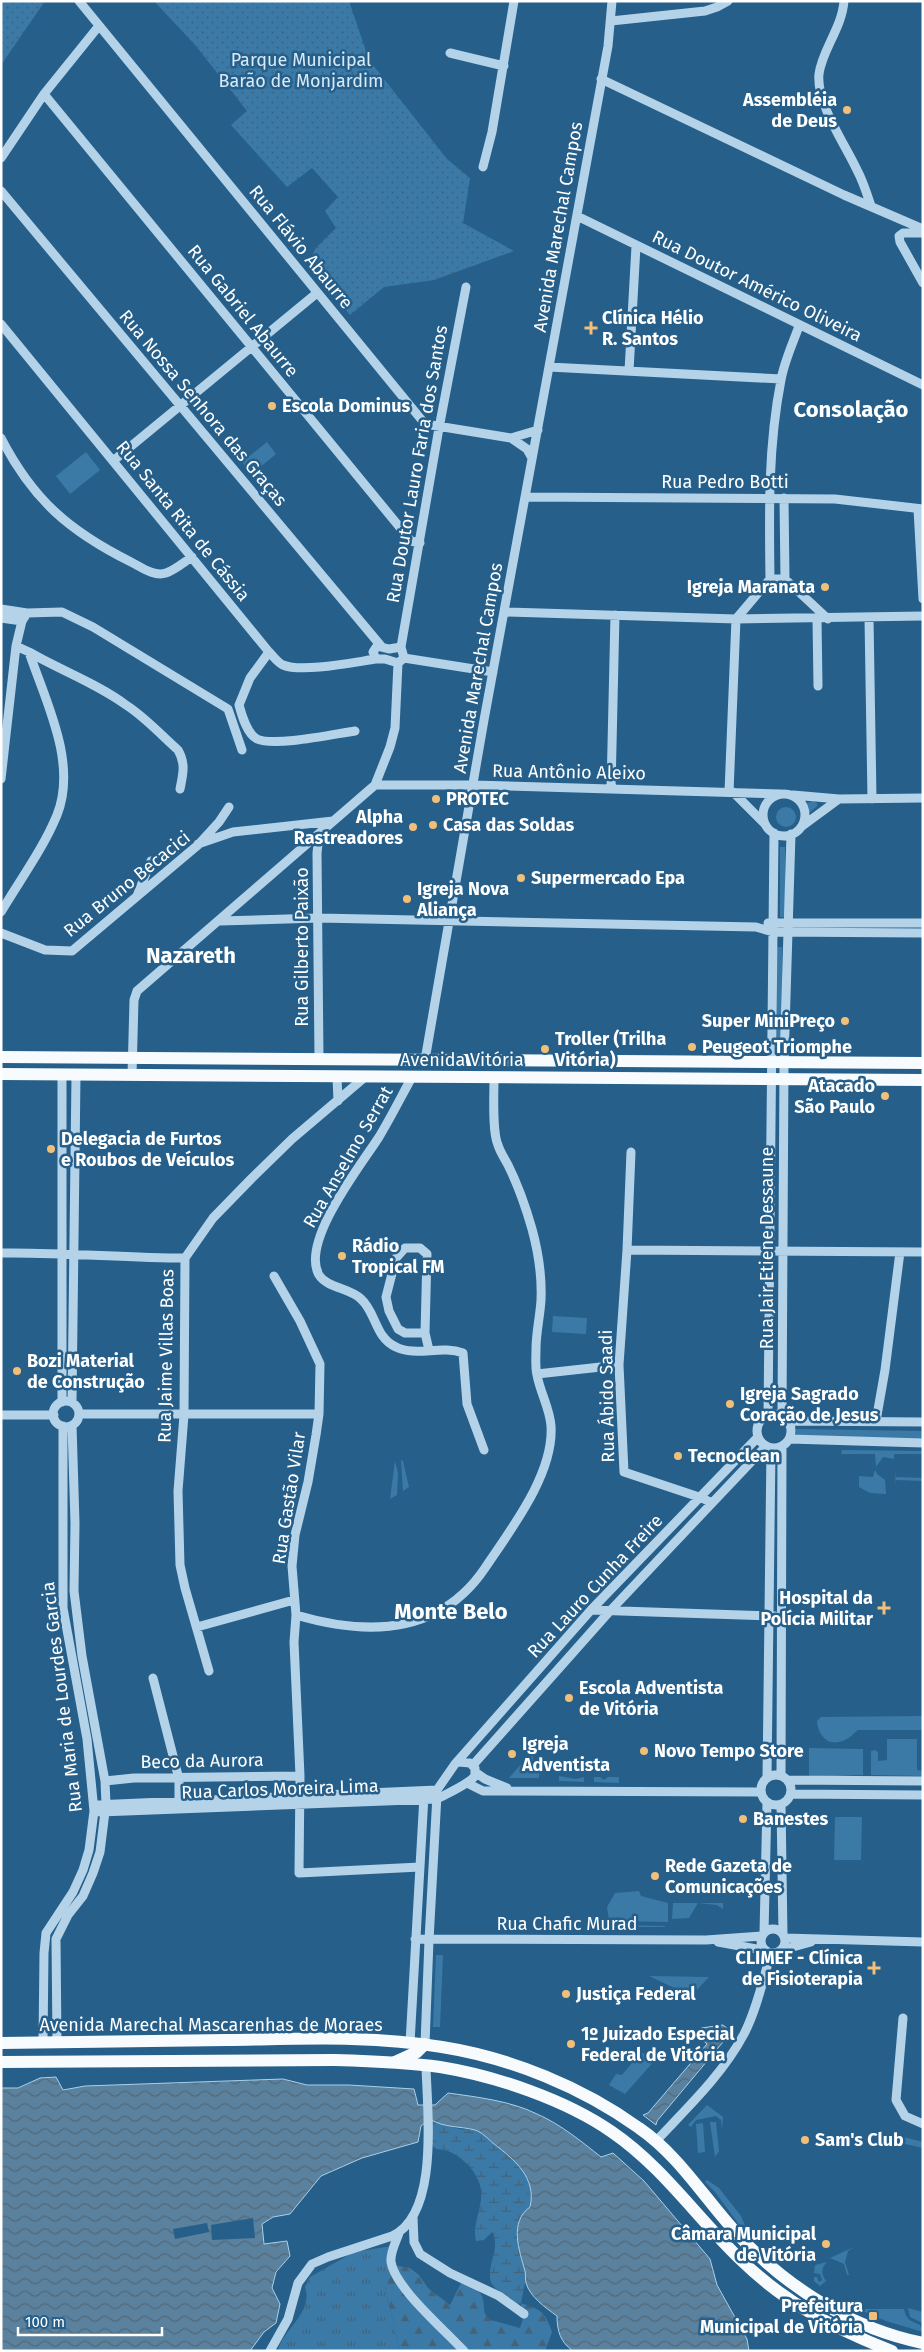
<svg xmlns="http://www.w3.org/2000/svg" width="924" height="2352" viewBox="0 0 924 2352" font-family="'Fira Sans',sans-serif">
  <defs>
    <pattern id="grass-tufts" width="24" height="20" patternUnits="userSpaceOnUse" patternTransform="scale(1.25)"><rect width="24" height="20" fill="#3b7aa7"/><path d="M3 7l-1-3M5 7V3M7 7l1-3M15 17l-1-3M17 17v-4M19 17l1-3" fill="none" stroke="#44637a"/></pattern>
    <pattern id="forest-firs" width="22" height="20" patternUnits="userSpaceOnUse" patternTransform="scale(1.25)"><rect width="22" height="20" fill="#3b7aa7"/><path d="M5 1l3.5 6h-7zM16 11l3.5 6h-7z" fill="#44637a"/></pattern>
    <pattern id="wetland-marsh" width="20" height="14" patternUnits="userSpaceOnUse" patternTransform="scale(1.25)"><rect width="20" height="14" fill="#3b7aa7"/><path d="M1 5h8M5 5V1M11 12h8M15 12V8" fill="none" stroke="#44637a"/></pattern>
    <pattern id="park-dots" width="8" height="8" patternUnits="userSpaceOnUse" patternTransform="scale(1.25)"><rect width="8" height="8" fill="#3b7aa7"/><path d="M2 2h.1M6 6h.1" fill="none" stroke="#44637a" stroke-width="1.8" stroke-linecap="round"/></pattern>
    <pattern id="water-waves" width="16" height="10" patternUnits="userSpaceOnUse" patternTransform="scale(1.25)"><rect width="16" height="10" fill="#5a819d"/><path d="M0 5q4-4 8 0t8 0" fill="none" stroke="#546979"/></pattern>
  </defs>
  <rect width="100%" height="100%" fill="#265f8a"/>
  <!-- grass -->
  <path fill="url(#grass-tufts)" d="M392 2246V2264L385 2287 400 2351H278C281 2331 314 2313 305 2287L310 2277 354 2252Z"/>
  <!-- forest -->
  <path fill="url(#forest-firs)" d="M393 2265 410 2268 419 2275 428 2288 450 2305 461 2283C467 2285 475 2287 479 2292 488 2301 479 2313 491 2320L520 2328 523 2319 521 2303C541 2310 545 2311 552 2332L545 2351H400L385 2287V2274Z"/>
  <!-- wetland -->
  <path fill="url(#wetland-marsh)" d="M431 2120C440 2124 451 2127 460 2129 465 2130 471 2129 476 2130 483 2132 488 2139 494 2144 512 2157 533 2173 532 2198 531 2212 519 2214 517 2232L526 2277 521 2303 517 2305C509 2299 497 2293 492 2284 484 2268 502 2248 492 2232L484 2240 476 2241C471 2220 488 2202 478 2180 473 2168 461 2156 448 2151 444 2150 436 2150 434 2147 429 2142 431 2127 431 2120Z"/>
  <!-- park -->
  <path fill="url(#park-dots)" d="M1 1H45L1 65Z
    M154 1H349L369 60 447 159 470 178 463 223 514 251 434 280 384 287 350 315 308 262 316 248 336 228 325 211 338 197 312 168 287 187 231 125 247 111 196 46Z"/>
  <!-- garden -->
  <path fill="#3b7aa7" d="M267 442 276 454 252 474 242 462Z
    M86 452 100 470 70 494 56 476Z
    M813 801 817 803V806L807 815 804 804Z
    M776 817a10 10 0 1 1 20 0a10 10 0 1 1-20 0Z
    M780 847H785V917H780Z
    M777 947H782V1043H777Z
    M553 1316 587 1318 586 1334 552 1332Z
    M796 1429 923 1431V1439L796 1437Z
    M842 1450 923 1451V1454H894V1459L883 1457 876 1467 875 1454H841Z
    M401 1460 403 1461 409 1487 403 1491Z
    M395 1461 398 1473 397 1495 390 1499Z
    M875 1470 877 1474 885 1480 886 1494 870 1493 859 1487V1476L873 1477Z
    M895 1471 896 1477 923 1478V1481L896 1480V1487Z
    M923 1716V1730H858C854 1733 850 1738 845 1740 828 1748 818 1735 817 1721L821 1717Z
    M887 1739H917V1770L923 1771V1776L871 1775V1751L875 1750 878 1752V1761L887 1760Z
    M809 1748 863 1749V1775L809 1777Z
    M530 1754 533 1755V1764L540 1767 539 1778H509Z
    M559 1776 576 1779 584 1777V1782L559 1781Z
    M594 1777H600L604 1780 608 1777H619V1783L594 1782Z
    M835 1817H862L861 1860H834Z
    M639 1891 641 1896 668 1903V1922L609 1921 607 1907 615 1893Z
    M673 1903H723V1909L717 1905 698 1903 689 1918 672 1919Z
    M617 1925 665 1926V1927H614Z
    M436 1955H443L440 2027H433Z
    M649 1976 709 1977 691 1996Z
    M641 2052 656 2059 625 2094 609 2085 616 2074 622 2075Z
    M707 2105 723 2117 722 2130 721 2120 716 2116 696 2120 691 2127 688 2125Z
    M710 2122H716L719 2151 715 2157Z
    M703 2123 705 2152 698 2153 696 2124Z
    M900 2136 923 2142V2148L905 2144Z
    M707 2180 719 2188 741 2216 748 2232 746 2234 715 2192 705 2182Z
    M854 2247 848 2251 845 2262 849 2275H847L844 2264 830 2258Z
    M827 2262C821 2268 821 2274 826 2281L820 2286 814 2281V2277H817L819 2282 822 2280 820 2274 814 2273 815 2265Z
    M908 2308 923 2312V2323L910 2317Z
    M858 2309H904C906 2320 911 2321 920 2325L923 2332 886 2321Z"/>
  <!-- water -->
  <path fill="url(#water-waves)" stroke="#a8d0ea" d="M723 2025 728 2029 720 2039 723 2042 657 2121 656 2125 643 2115 648 2113 707 2044 696 2034 701 2028Z
    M56 2077 63 2090 85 2086 283 2079 307 2085H349L414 2089 418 2105H435L448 2093C477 2097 511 2101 537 2114 560 2124 581 2141 601 2157L613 2153 644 2181 710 2259 717 2285 747 2339 749 2351H573C560 2342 557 2330 557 2316 546 2308 530 2297 526 2283 525 2280 526 2275 525 2271 519 2250 509 2222 530 2207 537 2178 514 2159 494 2144 488 2139 482 2132 475 2130 460 2126 444 2128 430 2119L421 2126 418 2142 362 2158 321 2176 290 2214 273 2217 262 2224 264 2244 287 2241 290 2256 276 2272 272 2288 280 2304 276 2323 264 2332 250 2351H1V2088H18L40 2078Z"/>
  <!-- pier -->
  <path fill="#265f8a" d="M253 2218 255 2238 212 2240 211 2225Z
    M207 2223 209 2232 175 2239 173 2229Z"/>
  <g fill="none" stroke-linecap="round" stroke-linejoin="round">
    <!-- minor -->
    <path stroke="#b4d3e9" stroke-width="9" d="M79 1 425 424 511 438 538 430
      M844 1C842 28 822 50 819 74 816 103 845 144 857 170 863 181 867 194 871 206
      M611 21 705 11 717 7 728 1
      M450 53 504 66
      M601 79 844 195 923 229
      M44 94 411 541 420 543
      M1 158 44 94 98 27
      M483 167 492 132 514 1
      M1 191 381 646
      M577 216 923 385
      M923 233H903L899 236 900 242 923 283
      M1 324 269 652C273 656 278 663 283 665 302 673 355 662 376 659
      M549 367 781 379
      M629 371 636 246
      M1 438C33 500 69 531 131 562 141 567 154 577 166 573 175 570 184 562 192 557
      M511 438 527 449 532 458
      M113 461 317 293
      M526 497 835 499 923 509
      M784 498 785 579
      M918 509 923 599
      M770 579C769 512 768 446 781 380 784 362 793 343 799 326
      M1 609 27 613 62 612 93 627 228 709 242 750
      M504 612 736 619 923 616
      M1 618 22 621
      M869 618 872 799
      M817 619 818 686
      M377 646 389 649 401 647 404 658 398 663 385 659H376L373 652Z
      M401 647 439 428 466 287
      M29 652C60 670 98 684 126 705 145 717 161 735 178 750 186 764 183 774 180 789
      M404 658 493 672
      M239 705C242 716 247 734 257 739 275 747 334 734 355 731
      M239 705 250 678 269 652
      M1 779 16 646 22 621 27 613
      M375 785H473L780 794
      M611 789 615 615
      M729 792 736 619 770 579H785L828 619
      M733 792 765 824
      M763 815a21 21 0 1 1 42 0a21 21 0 1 1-42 0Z
      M793 795 839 799 923 798
      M801 827 839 799
      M319 835 317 853 319 1059
      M198 844 233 832 333 821
      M137 896 151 861
      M1 912C20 880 43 849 57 815 78 763 45 700 29 652L16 646
      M220 921 319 918 756 927 773 932 923 933
      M768 923H923
      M1 933 45 950 72 951 198 845 219 822 229 807
      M425 1060 484 720 608 46 612 1
      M132 1075 134 1000 137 991 375 785 390 747 395 728 398 663
      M337 1077 338 1101
      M412 1077C401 1097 391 1117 379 1137 361 1165 300 1242 319 1275 327 1288 350 1288 361 1299 376 1312 375 1338 396 1347 416 1357 441 1345 463 1353L467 1404 484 1450
      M627 1250 631 1152
      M1 1253C63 1252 124 1258 185 1258
      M274 1276 300 1321 320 1364 319 1414 316 1435 308 1482 295 1535 292 1566 296 1615 294 1642 300 1776 299 1873 420 1867
      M425 1333H405L398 1329 389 1311 386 1297 396 1258 405 1248H420L427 1254 425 1333 429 1350
      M537 1374 619 1365
      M53 1414a13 13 0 1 1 26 0a13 13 0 1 1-26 0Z
      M62 1402V1075
      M72 1402 76 1075
      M79 1414H319
      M757 1431a17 17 0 1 1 34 0a17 17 0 1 1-34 0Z
      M1 1415H54
      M768 1416 774 833
      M782 1416 784 1062 791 834
      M787 1421 923 1422
      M876 1421 885 1370 900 1252
      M789 1439 923 1443
      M712 1503 702 1498 624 1472 619 1365 627 1250 923 1252
      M591 1610 775 1616
      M296 1615C367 1636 440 1635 485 1568 511 1529 554 1474 551 1426 550 1409 540 1392 537 1375 535 1367 536 1357 536 1349 536 1332 540 1317 541 1300 542 1277 538 1251 532 1229 526 1208 518 1185 508 1165 505 1159 500 1152 498 1145 492 1132 494 1094 494 1078
      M197 1627 294 1600
      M209 1671 185 1588 180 1565 178 1491 184 1415 185 1258 213 1218 252 1178 292 1139 365 1077
      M153 1678 179 1779V1801
      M473 1765 609 1612 766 1446
      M475 1772 485 1779 507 1788
      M761 1790a15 15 0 1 1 30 0a15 15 0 1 1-30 0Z
      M781 1776 782 1446
      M767 1778 771 1448
      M788 1780 923 1781
      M105 1781 134 1778 300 1776
      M467 1783 483 1791 761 1792
      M791 1794 923 1795
      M781 1804 783 1935
      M94 1805 437 1790 455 1764 591 1610 758 1437
      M100 1812 437 1799C446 1794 469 1784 475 1776V1768L470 1763 459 1762
      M761 1941a12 12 0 1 1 24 0a12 12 0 1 1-24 0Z
      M764 1933 767 1802
      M785 1938 923 1942
      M415 1939 706 1940 762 1936
      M718 1942 767 1951
      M782 1950 811 1942
      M903 2018 896 2100 905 2116 923 2124
      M43 2043 44 1953 46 1933 73 1892 83 1870 89 1850 94 1811 87 1739 63 1608V1426
      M57 2043 56 1939 68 1915 83 1896 93 1873 100 1852 106 1804 105 1781 82 1656 74 1591 75 1523 72 1425
      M410 2043 424 1796
      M425 2044 429 1940 437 1795
      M656 2141C687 2108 723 2074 744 2034 757 2009 763 1979 771 1953
      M413 2217 414 2242 420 2254 450 2273 499 2296 524 2314
      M399 2233C396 2242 390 2252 391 2262 395 2288 445 2330 464 2351
      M270 2351 288 2319 298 2283 312 2264 328 2257 392 2236C440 2214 427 2110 426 2066"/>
    <!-- major -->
    <path stroke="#f7fbfe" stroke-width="12" d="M1 1057 923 1063
      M1 1074 923 1080
      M1 2043C76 2042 152 2041 227 2040 298 2039 371 2035 442 2047 511 2058 582 2087 639 2128 680 2156 706 2201 740 2237 788 2288 853 2329 923 2343
      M1 2062 334 2060C369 2061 405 2062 440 2067 496 2076 566 2100 612 2132 663 2167 697 2218 741 2260 785 2303 835 2329 892 2351
      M395 2062 417 2052 425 2044"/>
  </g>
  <!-- markers -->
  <g fill="#f2bf79" stroke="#265f8a" stroke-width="2">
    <circle cx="847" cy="110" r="5"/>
    <path d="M588.5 320.5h5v5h5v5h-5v5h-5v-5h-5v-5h5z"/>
    <circle cx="272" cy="406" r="5"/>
    <circle cx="825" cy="587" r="5"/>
    <circle cx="436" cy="799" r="5"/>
    <circle cx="433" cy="825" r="5"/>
    <circle cx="413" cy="827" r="5"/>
    <circle cx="521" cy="878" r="5"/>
    <circle cx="407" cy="899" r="5"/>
    <circle cx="845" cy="1021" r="5"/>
    <circle cx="692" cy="1047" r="5"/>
    <circle cx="545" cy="1049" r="5"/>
    <circle cx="885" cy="1096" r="5"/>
    <circle cx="51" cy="1149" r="5"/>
    <circle cx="342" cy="1256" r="5"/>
    <circle cx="17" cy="1371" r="5"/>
    <circle cx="730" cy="1404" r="5"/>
    <circle cx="678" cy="1456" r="5"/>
    <path d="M881.5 1600.5h5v5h5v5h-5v5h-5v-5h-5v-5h5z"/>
    <circle cx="569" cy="1698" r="5"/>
    <circle cx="644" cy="1751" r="5"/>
    <circle cx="512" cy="1754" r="5"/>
    <circle cx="743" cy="1819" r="5"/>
    <circle cx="655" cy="1876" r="5"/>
    <path d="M871.5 1960.5h5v5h5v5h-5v5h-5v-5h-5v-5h5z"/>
    <circle cx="566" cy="1994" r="5"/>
    <circle cx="571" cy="2044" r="5"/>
    <circle cx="805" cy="2140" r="5"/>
    <circle cx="826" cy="2244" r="5"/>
    <rect x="868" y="2311" width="10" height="10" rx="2.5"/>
  </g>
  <g text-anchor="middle" stroke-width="5" stroke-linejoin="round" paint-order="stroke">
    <!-- park labels -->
    <g font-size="18" fill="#d8eaf7" stroke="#265f8a">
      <text x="301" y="66">Parque Municipal<tspan x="301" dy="21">Barão de Monjardim</tspan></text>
    </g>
    <!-- poi labels -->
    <g font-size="18" font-weight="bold" fill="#fff" stroke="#265f8a" text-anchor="start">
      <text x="837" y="106" text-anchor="end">Assembléia<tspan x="837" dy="21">de Deus</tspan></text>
      <text x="602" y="324">Clínica Hélio<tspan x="602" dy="21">R. Santos</tspan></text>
      <text x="282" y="412">Escola Dominus</text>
      <text x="815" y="593" text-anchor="end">Igreja Maranata</text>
      <text x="446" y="805">PROTEC</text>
      <text x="403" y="823" text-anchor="end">Alpha<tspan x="403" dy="21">Rastreadores</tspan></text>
      <text x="443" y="831">Casa das Soldas</text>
      <text x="531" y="884">Supermercado Epa</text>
      <text x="417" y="895">Igreja Nova<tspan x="417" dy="21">Aliança</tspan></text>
      <text x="835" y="1027" text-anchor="end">Super MiniPreço</text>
      <text x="555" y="1045">Troller (Trilha<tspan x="555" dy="21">Vitória)</tspan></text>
      <text x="702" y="1053">Peugeot Triomphe</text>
      <text x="875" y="1092" text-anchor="end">Atacado<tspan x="875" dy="21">São Paulo</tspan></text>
      <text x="61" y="1145">Delegacia de Furtos<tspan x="61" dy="21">e Roubos de Veículos</tspan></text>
      <text x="352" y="1252">Rádio<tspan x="352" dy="21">Tropical FM</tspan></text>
      <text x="27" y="1367">Bozi Material<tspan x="27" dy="21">de Construção</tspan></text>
      <text x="740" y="1400">Igreja Sagrado<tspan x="740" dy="21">Coração de Jesus</tspan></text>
      <text x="688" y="1462">Tecnoclean</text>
      <text x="873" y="1604" text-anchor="end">Hospital da<tspan x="873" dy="21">Polícia Militar</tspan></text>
      <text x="579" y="1694">Escola Adventista<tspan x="579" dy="21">de Vitória</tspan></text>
      <text x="522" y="1750">Igreja<tspan x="522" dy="21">Adventista</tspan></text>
      <text x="654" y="1757">Novo Tempo Store</text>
      <text x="753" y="1825">Banestes</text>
      <text x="665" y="1872">Rede Gazeta de<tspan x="665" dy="21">Comunicações</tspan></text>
      <text x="863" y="1964" text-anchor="end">CLIMEF - Clínica<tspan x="863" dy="21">de Fisioterapia</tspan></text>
      <text x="576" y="2000">Justiça Federal</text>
      <text x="581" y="2040">1º Juizado Especial<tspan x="581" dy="21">Federal de Vitória</tspan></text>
      <text x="815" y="2146">Sam's Club</text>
      <text x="816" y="2240" text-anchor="end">Câmara Municipal<tspan x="816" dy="21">de Vitória</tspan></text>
      <text x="863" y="2312" text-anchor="end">Prefeitura<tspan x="863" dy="21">Municipal de Vitória</tspan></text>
    </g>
    <!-- street labels -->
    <g font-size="18" fill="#fff" stroke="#265f8a">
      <text transform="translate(558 227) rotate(-80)" y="6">Avenida Marechal Campos</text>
      <text transform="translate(301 247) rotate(51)" y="6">Rua Flávio Abaurre</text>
      <text transform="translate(757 286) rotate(26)" y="6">Rua Doutor Américo Oliveira</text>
      <text transform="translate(243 311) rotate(51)" y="6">Rua Gabriel Abaurre</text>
      <text transform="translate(203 408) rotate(50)" y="6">Rua Nossa Senhora das Graças</text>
      <text transform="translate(417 464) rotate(-80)" y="6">Rua Doutor Lauro Faria dos Santos</text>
      <text x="725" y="488">Rua Pedro Botti</text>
      <text transform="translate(183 521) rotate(51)" y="6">Rua Santa Rita de Cássia</text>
      <text transform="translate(478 668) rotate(-80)" y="6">Avenida Marechal Campos</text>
      <text transform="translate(569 772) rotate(1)" y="6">Rua Antônio Aleixo</text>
      <text transform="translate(127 884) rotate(-39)" y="6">Rua Bruno Becacici</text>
      <text transform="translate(302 947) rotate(-90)" y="6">Rua Gilberto Paixão</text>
      <text x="462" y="1066">Avenida Vitória</text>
      <text transform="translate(348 1157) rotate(-60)" y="6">Rua Anselmo Serrat</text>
      <text transform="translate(767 1248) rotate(-90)" y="6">Rua Jair Etiene Dessaune</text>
      <text transform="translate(166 1356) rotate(-89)" y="6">Rua Jaime Villas Boas</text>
      <text transform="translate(607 1396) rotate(-91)" y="6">Rua Ábido Saadi</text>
      <text transform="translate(289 1498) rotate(-81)" y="6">Rua Gastão Vilar</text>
      <text transform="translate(595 1586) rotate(-47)" y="6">Rua Lauro Cunha Freire</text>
      <text transform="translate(62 1697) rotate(-97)" y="6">Rua Maria de Lourdes Garcia</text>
      <text transform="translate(202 1761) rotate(-1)" y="6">Beco da Aurora</text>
      <text transform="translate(280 1789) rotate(-2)" y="6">Rua Carlos Moreira Lima</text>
      <text x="567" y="1930">Rua Chafic Murad</text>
      <text x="211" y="2031">Avenida Marechal Mascarenhas de Moraes</text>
    </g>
    <!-- district labels -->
    <g font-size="22" font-weight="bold" fill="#fff" stroke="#265f8a">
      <text x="851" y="417">Consolação</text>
      <text x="191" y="963">Nazareth</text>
      <text x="451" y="1619">Monte Belo</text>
    </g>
  </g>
  <!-- border -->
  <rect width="924" height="2352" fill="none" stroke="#ffffff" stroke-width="5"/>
  <!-- scale -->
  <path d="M18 2327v8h144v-8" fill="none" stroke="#ffffff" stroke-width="2.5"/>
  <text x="25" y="2327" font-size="15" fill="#ffffff" stroke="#265f8a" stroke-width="4" paint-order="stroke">100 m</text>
</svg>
